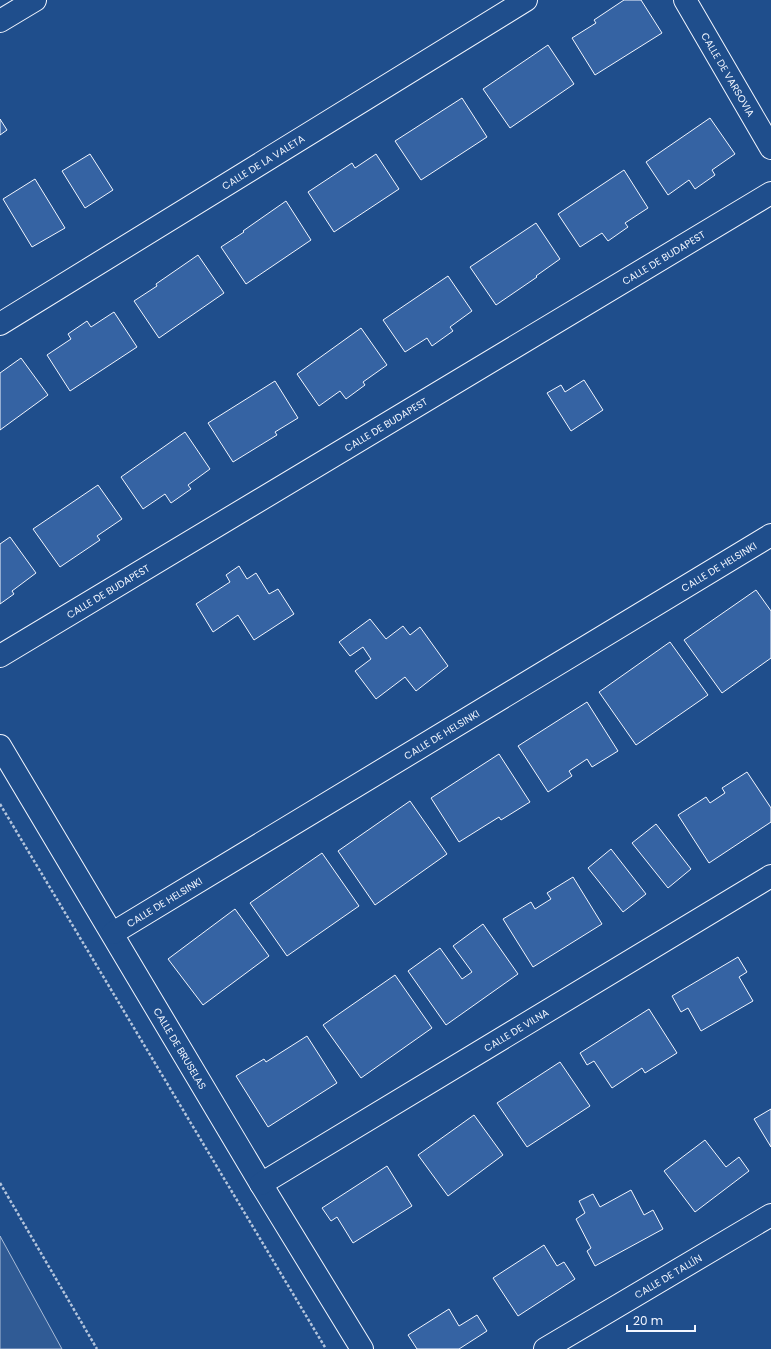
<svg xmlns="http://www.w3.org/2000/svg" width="771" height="1349" viewBox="0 0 771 1349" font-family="Poppins,sans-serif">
  <rect width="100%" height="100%" fill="#1f4e8c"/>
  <!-- built -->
  <path fill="#305b95" stroke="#a8bbd7" d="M0 1236 62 1349H0Z"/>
  <!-- building -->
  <path fill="#3563a3" stroke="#f2f6ff" d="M624 0H641L662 33 595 75 572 38 596 23 594 20Z
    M548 45 574 84 510 128 483 89Z
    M462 98 487 137 421 180 395 141Z
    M710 118 735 154 712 170 715 175 695 189 689 180 668 195 646 162Z
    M0 119 7 130 0 135Z
    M90 154 113 190 85 208 62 171Z
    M376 154 399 189 334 232 308 192 352 163 355 168Z
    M624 170 648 208 625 223 628 227 608 241 602 233 580 247 558 214Z
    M35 179 65 228 32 247 3 199Z
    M286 201 311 240 246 284 221 247 244 232 243 231Z
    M536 223 560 259 536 276 537 277 496 305 470 267Z
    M198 255 224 293 159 338 134 301 157 286 156 284Z
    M448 276 472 311 450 327 453 331 432 346 427 338 405 352 383 320Z
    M114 312 137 347 70 391 47 355 71 339 68 334 87 321 91 327Z
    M361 328 387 365 363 382 365 385 346 399 340 391 319 406 297 374Z
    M21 358 48 395 0 430V373Z
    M584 380 603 410 571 431 547 393 561 385 565 392Z
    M275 381 298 418 275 432 277 435 233 462 208 423Z
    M185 432 210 469 188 485 191 489 171 503 165 494 143 509 121 477Z
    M98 485 122 519 97 536 100 540 60 567 33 529Z
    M10 537 36 573 12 591 14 594 0 604V544Z
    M239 566 247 579 256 573 269 594 278 589 294 614 254 640 238 615 213 632 196 604 230 582 226 575Z
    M756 590 771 611V658L722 693 684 640Z
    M370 619 386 639 403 626 410 635 420 627 448 666 416 691 405 677 376 699 355 671 371 659 363 647 350 656 339 642Z
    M670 642 708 695 636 745 599 692Z
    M587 702 618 751 592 767 587 759 569 771 572 776 548 792 518 746Z
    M499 754 530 802 501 820 499 817 459 842 431 798Z
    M747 772 771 808V822L709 863 678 815 706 797 710 803 725 793 722 788Z
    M410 801 447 854 375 905 338 851Z
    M656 824 691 869 668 888 632 843Z
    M611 849 646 894 623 912 588 868Z
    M322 853 359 906 287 956 250 903Z
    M573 877 602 924 533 967 503 919 531 902 535 909 551 899 547 893Z
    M235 909 269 956 203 1005 168 959Z
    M483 924 518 974 446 1025 408 971 440 948 462 979 472 972 453 946Z
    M738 957 747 972 739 977 753 1001 701 1031 688 1008 681 1012 672 996Z
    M395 975 432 1028 361 1078 323 1025Z
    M649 1009 677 1053 645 1073 642 1068 612 1088 594 1061 587 1065 580 1053Z
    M307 1036 337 1083 268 1127 236 1076 264 1059 266 1062Z
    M560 1062 590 1106 527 1147 497 1103Z
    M771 1109V1147L754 1119Z
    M474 1115 503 1155 448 1196 418 1155Z
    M705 1140 726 1167 739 1157 749 1171 695 1212 664 1171Z
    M387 1166 412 1206 353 1243 337 1217 331 1221 322 1208Z
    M631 1190 644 1215 653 1210 663 1229 595 1266 587 1251 591 1248 576 1219 585 1213 579 1201 593 1194 600 1207Z
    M544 1245 557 1266 564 1262 575 1279 518 1316 493 1278Z
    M449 1309 459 1326 477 1315 487 1331 459 1349H417L408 1335Z"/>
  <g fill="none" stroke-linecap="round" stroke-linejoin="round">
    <defs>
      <g id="minor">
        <path id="s1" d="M685 0 771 148"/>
        <path d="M0 21 35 0"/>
        <path id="s2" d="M0 324 526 0"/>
        <path id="s3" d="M0 656 771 193"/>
        <path id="s4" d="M0 746 261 1184 362 1349"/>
        <path id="s5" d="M113 933 771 535"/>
        <path id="s6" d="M261 1184 771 876"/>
        <path id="s7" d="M545 1349 771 1215"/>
      </g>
    </defs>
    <!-- minor casing -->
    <use href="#minor" stroke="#f2f6ff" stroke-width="24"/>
    <!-- path -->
    <path stroke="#b3c4dc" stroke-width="2.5" stroke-dasharray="3 2" stroke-linecap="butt" d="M0 804 326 1349
      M0 1183 97 1349"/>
    <!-- minor -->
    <use href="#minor" stroke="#1f4e8c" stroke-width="22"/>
  </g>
  <g text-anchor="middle" stroke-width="3" stroke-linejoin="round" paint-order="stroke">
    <!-- street labels -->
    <g font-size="10" fill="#f2f6ff" stroke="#1f4e8c">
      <text dy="4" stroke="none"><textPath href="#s1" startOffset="86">CALLE DE VARSOVIA</textPath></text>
      <text dy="4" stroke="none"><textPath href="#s2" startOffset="309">CALLE DE LA VALETA</textPath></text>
      <text dy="4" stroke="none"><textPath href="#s3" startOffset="774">CALLE DE BUDAPEST</textPath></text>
      <text dy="4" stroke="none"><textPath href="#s3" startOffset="450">CALLE DE BUDAPEST</textPath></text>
      <text dy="4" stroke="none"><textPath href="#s5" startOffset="708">CALLE DE HELSINKI</textPath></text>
      <text dy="4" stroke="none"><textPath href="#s3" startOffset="126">CALLE DE BUDAPEST</textPath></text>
      <text dy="4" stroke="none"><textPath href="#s5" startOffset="384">CALLE DE HELSINKI</textPath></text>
      <text dy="4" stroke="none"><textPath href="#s5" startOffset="60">CALLE DE HELSINKI</textPath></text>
      <text dy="4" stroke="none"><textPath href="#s6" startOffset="298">CALLE DE VILNA</textPath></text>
      <text dy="4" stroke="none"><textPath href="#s4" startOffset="352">CALLE DE BRUSELAS</textPath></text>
      <text dy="4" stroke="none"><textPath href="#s7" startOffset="143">CALLE DE TALLÍN</textPath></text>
    </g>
  </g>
  <!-- scale -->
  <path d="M627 1325v6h68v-6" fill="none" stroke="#f2f6ff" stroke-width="2"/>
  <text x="633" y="1325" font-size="12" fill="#f2f6ff" stroke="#1f4e8c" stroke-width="3" paint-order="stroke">20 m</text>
</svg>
